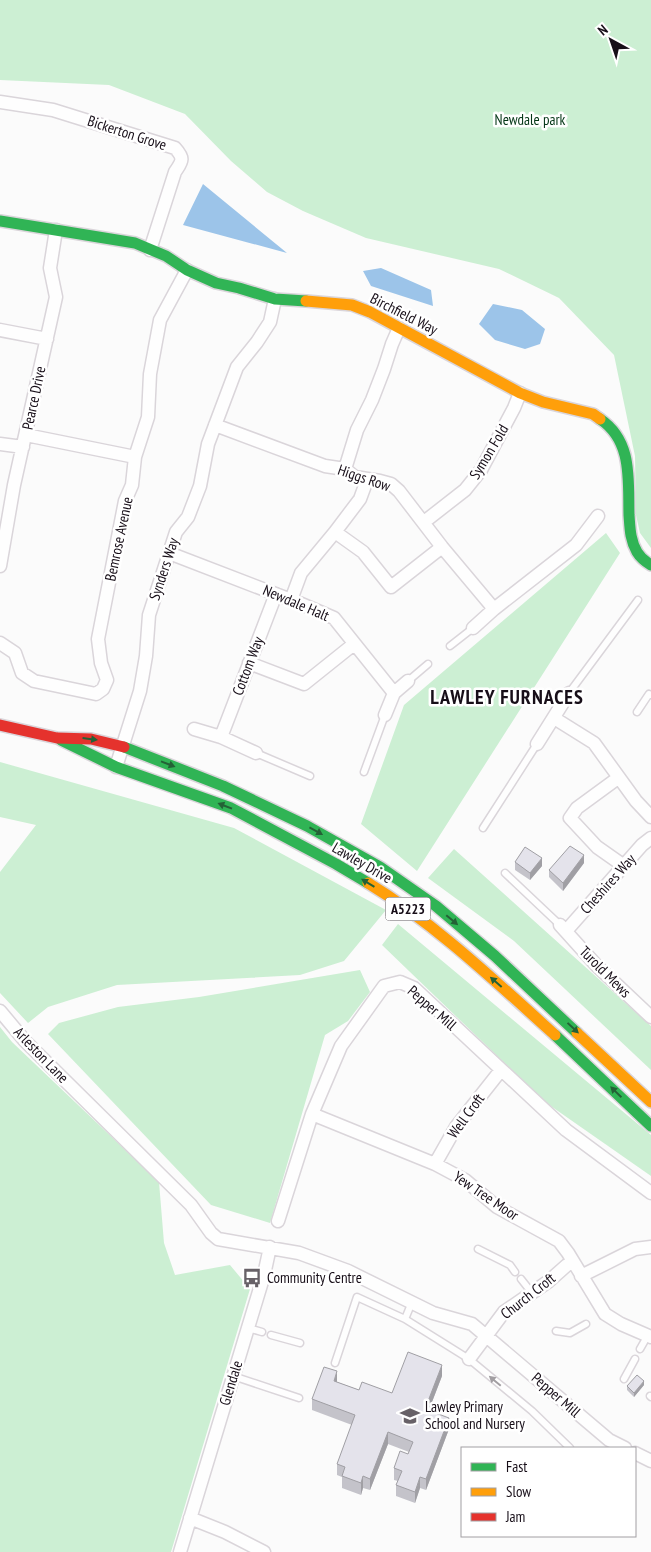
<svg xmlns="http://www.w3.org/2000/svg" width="651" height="1552" viewBox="0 0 651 1552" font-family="'PT Sans Narrow',sans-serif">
  <rect width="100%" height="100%" fill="#fbfbfb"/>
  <!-- green -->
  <path fill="#ccefd3" d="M0 0H651V548L640 533 636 515 635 456 614 355 559 298 499 269 366 238 303 211 267 192 231 161 185 114 109 85 0 80Z
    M606 533 620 553 417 871 361 824 404 705Z
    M0 762 234 828 386 910 344 961 300 975 117 985 48 1007 28 1023 0 993V872L36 825 0 817Z
    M454 849 651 1026V1070L514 941 428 878Z
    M398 924 651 1135V1176L545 1102 382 945Z
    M360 970 370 992 348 1021 325 1035 270 1223 211 1205 48 1034 59 1023 118 1007 199 997Z
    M0 1027 12 1042 159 1182 164 1243 175 1275 230 1265 250 1289 171 1552H0Z"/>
  <!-- water -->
  <path fill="#9cc4e9" d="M203 184 287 253 183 225Z
    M381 268 431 290 433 306 371 286 363 271Z
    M493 304 522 310 545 329 540 344 525 349 495 340 479 324Z"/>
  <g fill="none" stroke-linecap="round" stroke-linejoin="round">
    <defs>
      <path id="lane" d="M450 646 473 628
        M408 681 428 664
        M569 693 638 600
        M637 712 649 694 651 695
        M256 753 310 776
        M364 772 385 715
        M483 828 537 744
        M505 873 560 925
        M478 1249 510 1265 515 1272
        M521 1279 532 1293
        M405 1319 412 1302
        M248 1328 262 1332
        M556 1331 570 1333 586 1324
        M271 1335 300 1343
        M640 1349 648 1335
        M335 1363 357 1297 405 1319 469 1359 532 1411 570 1448
        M233 1376 299 1398
        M624 1379 635 1359
        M650 1396 651 1397"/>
      <path id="street" d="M0 102 53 110 175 148C185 159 182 161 175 172L150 250
        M0 330 47 339
        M215 425 325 466 345 469 355 477 380 481 391 484 399 491 442 547 494 609
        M26 435 135 457
        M0 444 23 447
        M345 469 357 430 372 400 384 369 392 344 399 328
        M424 522 465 490 481 470 514 408 520 393
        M335 532 363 552 391 587 442 547
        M169 553 299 603 334 618 394 693 385 715
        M0 566 14 485 56 297 50 268 56 230
        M291 600 301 573 335 532 360 499 367 480
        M473 628 494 609 576 545 598 516
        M0 643 15 653 22 673 34 681 96 694 103 689 107 680 101 663 98 639 125 501 132 485 135 457 148 417 150 374 160 320 187 270
        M249 663 304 684 354 644
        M394 693 408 681
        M554 718 594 743 636 801 651 817
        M194 729 221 737 256 753
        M221 737 276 594
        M537 744 569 693
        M116 767 140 691 146 656 149 615 176 532 188 517 200 486 208 444 237 367 257 342 270 322 275 299
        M618 778 577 808 570 818 597 847 624 866
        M560 925 597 966 651 1017
        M566 931 642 845 651 838
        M0 1011 25 1041 191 1205 211 1233 218 1239 299 1253 348 1271 433 1313 472 1324 609 1440 625 1448
        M312 1114 435 1164 465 1180 497 1207 559 1241 568 1253 605 1314 621 1324 651 1337
        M435 1164 456 1127 501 1070
        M278 1221 312 1114 341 1046 384 986 400 982 414 988 566 1130 651 1193
        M581 1276 635 1249 651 1247
        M469 1359 504 1312 549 1281 567 1265 573 1262
        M635 1453 651 1461
        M190 1518 225 1532 264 1552
        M180 1552 264 1275 270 1247"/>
      <path id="fast" d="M0 221 135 243 166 256 187 270 216 283 239 288 275 299 306 301
        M600 419C633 441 628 480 629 515 630 528 630 540 637 552 640 557 646 562 651 565
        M61 740 116 767 231 808 336 864 368 883
        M124 747 223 786 307 826 380 867 436 906 495 956 577 1033
        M555 1035 651 1126"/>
      <path id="slow" d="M306 301 352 305 370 312 520 393 543 402 593 414 600 419
        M368 883C437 925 495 981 555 1035
        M577 1033 651 1102"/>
      <path id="jam" d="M0 725 57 738 91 739 124 747"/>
    </defs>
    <!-- lane casing -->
    <use href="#lane" stroke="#dad5da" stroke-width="9"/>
    <!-- street casing -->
    <use href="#street" stroke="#dad5da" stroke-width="15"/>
    <!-- fast casing -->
    <use href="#fast" stroke="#dad5da" stroke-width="14"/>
    <!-- slow casing -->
    <use href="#slow" stroke="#dad5da" stroke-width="14"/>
    <!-- jam casing -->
    <use href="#jam" stroke="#dad5da" stroke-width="14"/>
    <!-- lane -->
    <use href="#lane" stroke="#fefefe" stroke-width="6"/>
    <!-- street -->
    <use href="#street" stroke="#fefefe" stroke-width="12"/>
    <!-- fast -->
    <use href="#fast" stroke="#30b455" stroke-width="11"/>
    <!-- slow -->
    <use href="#slow" stroke="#ff9f0a" stroke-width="11"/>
    <!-- jam -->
    <use href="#jam" stroke="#e5322d" stroke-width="11"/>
  </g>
  <!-- wall -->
  <path fill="#c4c3ca" d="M515 862 542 866 530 880 515 870Z
    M584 863 563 891 549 877V870Z
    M442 1376 429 1410 449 1429 426 1490 420 1488 415 1503 396 1496V1485L398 1481 394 1480V1468L408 1454 409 1452 388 1444 370 1490 363 1488 361 1495 342 1488V1477L337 1475V1464L352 1425 312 1410V1399L337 1382 359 1390 392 1393Z
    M644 1385 634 1397 627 1390V1386Z"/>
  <!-- shaded-wall -->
  <path fill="#a09fa4" d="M584 855V863L563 891V883Z
    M542 858V866L530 880V873Z
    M442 1365V1376L425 1420V1409Z
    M337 1371V1383L334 1381Z
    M644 1381V1385L634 1397V1393Z
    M449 1418V1429L426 1490V1479Z
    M388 1432V1444L370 1490V1479Z
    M363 1476V1488L361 1495V1483Z
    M420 1477V1488L415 1503V1492Z"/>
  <!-- building -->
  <path fill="#e4e3eb" stroke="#a09fa4" d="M570 846 584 855 563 883 549 870Z
    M525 847 542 858 530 873 515 862Z
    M408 1352 442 1365 425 1409 449 1418 426 1479 420 1477 415 1492 396 1485 402 1471 394 1468 400 1451 408 1454 413 1442 388 1432 370 1479 363 1476 361 1483 342 1476 345 1467 337 1464 355 1415 312 1399 324 1367 337 1371 334 1381 359 1390 362 1382 392 1393Z
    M637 1375 644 1381 634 1393 627 1386Z"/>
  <!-- one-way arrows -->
  <defs><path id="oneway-solid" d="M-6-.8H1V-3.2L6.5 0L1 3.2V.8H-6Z" transform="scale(1.25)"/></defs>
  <g fill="#246136">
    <use href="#oneway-solid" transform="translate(90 739) rotate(7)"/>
    <use href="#oneway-solid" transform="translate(168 764) rotate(21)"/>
    <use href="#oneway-solid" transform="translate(225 806) rotate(-159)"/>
    <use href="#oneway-solid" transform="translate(316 831) rotate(29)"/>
    <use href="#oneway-solid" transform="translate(368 883) rotate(-149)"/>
    <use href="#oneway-solid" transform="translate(452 920) rotate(40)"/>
    <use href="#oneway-solid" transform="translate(496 982) rotate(-139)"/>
    <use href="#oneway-solid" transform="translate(573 1028) rotate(43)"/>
    <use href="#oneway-solid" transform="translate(616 1092) rotate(-136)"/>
  </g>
  <use fill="#a29ea2" href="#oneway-solid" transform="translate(495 1381) rotate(-140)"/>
  <!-- icons -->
  <defs>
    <symbol id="bus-bare" viewBox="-9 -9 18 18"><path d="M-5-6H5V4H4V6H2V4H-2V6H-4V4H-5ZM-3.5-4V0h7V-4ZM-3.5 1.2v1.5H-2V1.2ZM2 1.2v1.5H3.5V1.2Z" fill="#676167" stroke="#fff" stroke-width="2.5" paint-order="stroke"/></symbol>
    <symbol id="school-bare" viewBox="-9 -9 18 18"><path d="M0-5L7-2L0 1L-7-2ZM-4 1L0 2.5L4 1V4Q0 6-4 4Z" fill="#676167" stroke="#fff" stroke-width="2.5" paint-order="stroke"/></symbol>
  </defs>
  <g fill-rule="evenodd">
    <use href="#bus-bare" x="238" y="1264" width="28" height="28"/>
    <use href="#school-bare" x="396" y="1402" width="28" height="28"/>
  </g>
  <g text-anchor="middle" stroke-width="5" stroke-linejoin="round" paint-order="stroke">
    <!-- shield labels -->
    <rect fill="#fff" stroke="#5d565d" stroke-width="1" x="385.5" y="897.5" width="45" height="23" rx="4"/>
    <g font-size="14" font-weight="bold" fill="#170e18">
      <text x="408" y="914">A5223</text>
    </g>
    <!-- park labels -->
    <g font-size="15" fill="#053717" stroke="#fff">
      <text x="530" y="125">Newdale park</text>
    </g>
    <!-- street labels -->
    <g font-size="15" fill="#170e18" stroke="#fff">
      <text transform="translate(127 133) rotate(18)" y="5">Bickerton Grove</text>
      <text transform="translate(404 314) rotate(27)" y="5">Birchfield Way</text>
      <text transform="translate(34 398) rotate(-78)" y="5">Pearce Drive</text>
      <text transform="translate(489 452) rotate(-59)" y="5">Symon Fold</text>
      <text transform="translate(364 478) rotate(19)" y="5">Higgs Row</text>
      <text transform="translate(119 539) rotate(-78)" y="5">Bemrose Avenue</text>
      <text transform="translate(164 569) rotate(-72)" y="5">Synders Way</text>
      <text transform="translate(296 603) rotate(23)" y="5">Newdale Halt</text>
      <text transform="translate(248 666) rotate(-69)" y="5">Cottom Way</text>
      <text transform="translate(362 863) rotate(30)" y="5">Lawley Drive</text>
      <text transform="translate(608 884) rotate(-48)" y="5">Cheshires Way</text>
      <text transform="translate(605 972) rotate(45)" y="5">Turold Mews</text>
      <text transform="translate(432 1008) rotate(41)" y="5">Pepper Mill</text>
      <text transform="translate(41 1055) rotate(46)" y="5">Arleston Lane</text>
      <text transform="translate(466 1116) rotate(-54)" y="5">Well Croft</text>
      <text transform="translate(486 1196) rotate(34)" y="5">Yew Tree Moor</text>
      <text transform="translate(528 1296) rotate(-38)" y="5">Church Croft</text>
      <text transform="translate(231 1383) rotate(-73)" y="5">Glendale</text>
      <text transform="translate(556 1395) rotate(41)" y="5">Pepper Mill</text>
    </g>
    <!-- poi labels -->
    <g font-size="15" fill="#170e18" stroke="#fff" text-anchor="start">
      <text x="267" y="1283">Community Centre</text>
      <text x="425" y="1412">Lawley Primary<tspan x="425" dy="17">School and Nursery</tspan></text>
    </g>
    <!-- district labels -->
    <g font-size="20" font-weight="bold" letter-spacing="1" fill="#170e18" stroke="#fff">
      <text x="507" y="704">LAWLEY FURNACES</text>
    </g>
  </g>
  <!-- legend -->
  <rect x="461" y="1447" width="175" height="90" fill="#ffffff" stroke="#a29fa3"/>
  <rect x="471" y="1463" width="25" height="8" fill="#30b455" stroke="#a29fa3"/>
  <text x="506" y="1472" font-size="15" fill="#170e18">Fast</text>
  <rect x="471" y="1488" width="25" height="8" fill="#ff9f0a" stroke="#a29fa3"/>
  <text x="506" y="1497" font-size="15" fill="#170e18">Slow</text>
  <rect x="471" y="1513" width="25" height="8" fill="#e5322d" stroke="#a29fa3"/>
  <text x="506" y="1522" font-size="15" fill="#170e18">Jam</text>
  <!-- north arrow -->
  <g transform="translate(611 40) rotate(320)" stroke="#ffffff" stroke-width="4" paint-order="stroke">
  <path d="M0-4L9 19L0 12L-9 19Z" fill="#170e18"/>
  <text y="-8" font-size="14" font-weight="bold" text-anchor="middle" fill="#170e18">N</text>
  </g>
</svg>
